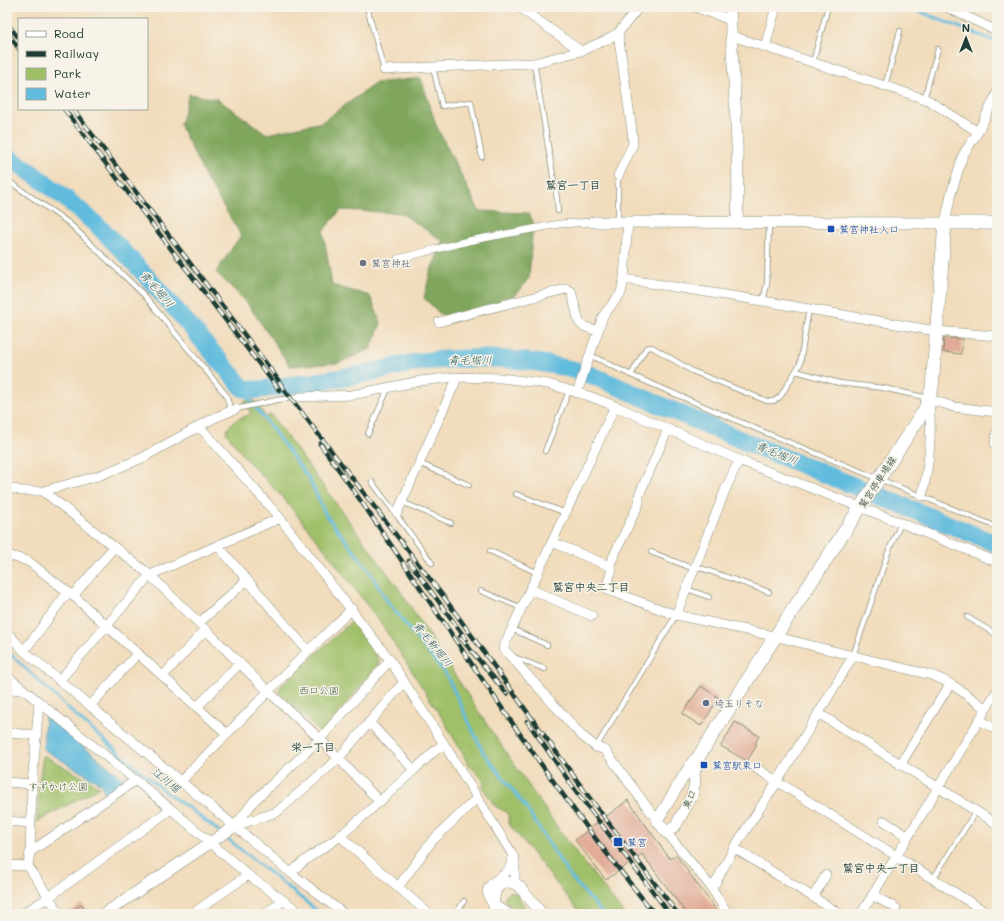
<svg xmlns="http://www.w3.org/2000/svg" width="1004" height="921" viewBox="0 0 1004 921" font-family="Mali,'Klee One',sans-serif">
  <rect width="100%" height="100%" fill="#f7f3e8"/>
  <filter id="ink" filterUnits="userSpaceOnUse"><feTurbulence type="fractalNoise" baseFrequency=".025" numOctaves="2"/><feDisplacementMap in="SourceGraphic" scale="8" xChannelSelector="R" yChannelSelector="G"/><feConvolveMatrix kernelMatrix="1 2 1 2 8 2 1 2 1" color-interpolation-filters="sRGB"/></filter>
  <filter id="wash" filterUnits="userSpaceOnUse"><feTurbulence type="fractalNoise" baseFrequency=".012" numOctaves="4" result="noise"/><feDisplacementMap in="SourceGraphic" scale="16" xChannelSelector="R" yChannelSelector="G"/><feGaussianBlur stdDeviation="0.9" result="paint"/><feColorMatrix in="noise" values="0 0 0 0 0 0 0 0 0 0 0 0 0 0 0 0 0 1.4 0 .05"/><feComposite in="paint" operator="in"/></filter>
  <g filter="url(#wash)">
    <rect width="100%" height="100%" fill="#f1dcbc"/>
    <!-- green -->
    <path fill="#9fbf67" stroke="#5f7e4e" d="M254 400 266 417 271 415 399 589 486 723 559 830 624 914H581L509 824V817L506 812 495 806 483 788C487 776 475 773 469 765L444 721 382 625 326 551 284 499 247 460 226 433C229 421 241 418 251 414L244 401Z
      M352 621 379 659 378 665 321 734 279 692 281 686Z
      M43 755 100 787 37 822 39 784Z
      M510 891 516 893 525 908V912L521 913 505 901V896Z"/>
    <!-- forest -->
    <path fill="#7fa65c" stroke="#4f7248" d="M421 78 436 125 479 211 528 213 533 221 529 278 505 307 449 323 424 298 430 273 443 241 401 213 341 210 323 231 332 285 370 296 381 323 371 349 338 363 290 366 247 303 216 272 241 235 207 180 180 125 189 94 217 99 267 134 322 122 376 83Z"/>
    <!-- water -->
    <path fill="#60bbdd" stroke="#407c88" d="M45 715 126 781 106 796 101 784 43 749Z"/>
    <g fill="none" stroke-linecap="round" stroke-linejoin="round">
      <!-- stream -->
      <path stroke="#60bbdd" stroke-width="3" d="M908 7 997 42
        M243 388 248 398 273 430 309 479 326 515 368 569 387 601 447 676 483 752 525 806 569 875 603 914
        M7 651 74 714 119 753 168 794 190 809 220 832
        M224 836 321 914"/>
      <!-- river -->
      <path stroke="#60bbdd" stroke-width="18" d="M7 156C40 178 72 202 101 229 152 279 197 335 243 388L255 390 265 389C295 384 327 381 357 375 380 371 403 364 426 361 479 355 539 358 591 375L734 437 997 544"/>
    </g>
    <g id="blocks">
      <!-- building -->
      <path fill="#e1ac97" d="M944 338 963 339 961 354 943 352Z
        M701 686 719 698 701 726 682 714Z
        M735 722 759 736 755 744 757 745 747 761 721 746Z
        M628 800 670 859 676 855 719 914H687L642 854 606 880 575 840Z
        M82 904 88 914H66Z"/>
    </g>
  </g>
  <g filter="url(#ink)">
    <use href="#blocks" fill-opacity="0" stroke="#888c78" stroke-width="1"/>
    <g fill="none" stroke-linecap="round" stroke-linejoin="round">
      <defs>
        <path id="service" d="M367 7 384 70
          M813 62 827 10
          M534 63 557 199 558 211
          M433 67 442 106 471 102 482 157
          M885 86 900 31
          M924 99 938 49
          M618 176V222
          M7 180 69 223 144 295 226 395 231 411
          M763 301 767 284 769 223
          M590 355 631 375 759 430 997 527
          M796 371 839 383 883 388 928 398
          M631 375 646 348 652 347 692 371 767 401H774L780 397 800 364 809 308
          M236 409 277 400 300 397
          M368 434 387 391V387
          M545 451 569 391
          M419 463 469 485
          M372 482 432 563
          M516 494 566 513
          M402 502 451 523
          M490 551 538 573
          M651 552 694 569
          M695 566 769 592
          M687 589 709 597
          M481 591 522 608
          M967 617 997 635
          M512 629 547 645
          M853 656 889 550 901 523
          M514 657 545 669
          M596 747 676 615
          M933 879 976 811
          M456 914 464 901"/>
        <path id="pedestrian" d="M398 259 468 241 559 224 593 222"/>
        <path id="minor" d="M519 7 581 51
          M695 7 731 20
          M946 7 997 31
          M732 36 928 100 978 132
          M765 47 776 7
          M384 70 433 67 534 63 581 51 606 40 618 33 639 7
          M618 176 633 144 632 131 618 33
          M945 223 951 194 963 155 978 132 997 93
          M624 279 763 301 936 331 997 336
          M439 322 475 312 566 289 571 291 579 322 583 326 597 331
          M577 393 603 316 621 293 624 279 628 222
          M300 397 352 395 420 381 456 377 501 378 548 384 589 396 615 406 739 460 901 523 997 562
          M615 406 503 648 581 735 596 747 605 750 656 819
          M199 426 280 518 390 660 444 744 511 852 515 860V884
          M997 431 995 444 997 446
          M7 487 22 491H43L98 476 140 459 216 417 236 409
          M43 491 150 575 269 692 320 739 380 802
          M922 496C930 461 932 434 929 399L954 407 997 412
          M397 513 455 383 456 377
          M552 542 609 566 612 569 607 585 608 590 676 615 769 635 931 675C952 682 969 697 986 709
          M218 546 308 651
          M7 555 28 561 77 599 227 734
          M609 566 639 503V495L668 429
          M530 589 592 616
          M73 596 114 547
          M676 615 726 488 739 460
          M199 623 247 580
          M7 632 24 651 291 873 344 914
          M24 651 68 592
          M390 660 320 739 254 801 235 826 277 812 338 759 404 682
          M7 676 171 809 248 875 294 908 299 914
          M163 676 205 630
          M59 681 150 575 280 518
          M7 689 23 690
          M39 703 32 784 30 852 28 866 60 914
          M90 706 138 653
          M197 707 240 663
          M818 713 997 824
          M980 720 997 730
          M369 722 414 770
          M7 733 37 735
          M900 765 950 684
          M754 767 989 914
          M181 781 308 651 352 609
          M7 782 32 784
          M7 821 31 823
          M884 821 907 836
          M667 833 711 887 728 914
          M340 836 429 914
          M734 848 840 914
          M30 852 136 780
          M7 865 28 866
          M291 873C305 857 324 849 340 836 374 808 405 778 437 749L444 744
          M398 887 432 841 477 798
          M711 887 716 882 734 848 777 782 853 656
          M872 895 896 908
          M813 897 826 875
          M494 906C475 881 502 883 510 867 511 865 511 861 512 858
          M7 913 8 914
          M22 914 49 897 171 809
          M192 914 248 875
          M265 914 283 901
          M861 914 997 691"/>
        <path id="tertiary" d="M730 7C733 79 740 151 737 223
          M593 222 945 223
          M699 756 694 774 695 782 692 796 676 825 667 833 656 819 661 814 693 761Z
          M104 914 235 826
          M508 914 494 906C492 888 502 876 519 886L542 914"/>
        <path id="secondary" d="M699 756 775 637 925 409 932 388 945 223H997"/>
      </defs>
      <!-- service casing -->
      <use href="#service" stroke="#888c78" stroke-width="6"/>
      <!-- pedestrian casing -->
      <use href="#pedestrian" stroke="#888c78" stroke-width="8"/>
      <!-- minor casing -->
      <use href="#minor" stroke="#888c78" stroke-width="10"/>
      <!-- tertiary casing -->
      <use href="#tertiary" stroke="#888c78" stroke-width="12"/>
      <!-- secondary casing -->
      <use href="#secondary" stroke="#888c78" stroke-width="14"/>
      <!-- service -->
      <use href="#service" stroke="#fff" stroke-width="4.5"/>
      <!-- pedestrian -->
      <use href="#pedestrian" stroke="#fff" stroke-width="7"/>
      <!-- minor -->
      <use href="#minor" stroke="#fff" stroke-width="9"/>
      <!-- tertiary -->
      <use href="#tertiary" stroke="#fff" stroke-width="11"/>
      <!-- secondary -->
      <use href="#secondary" stroke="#fff" stroke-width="13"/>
      <defs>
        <path id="rail" d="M7 23 17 36
          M7 32 19 49
          M64 109 279 390
          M73 109 272 371 286 392 443 596 589 797 678 914
          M320 444C358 495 393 548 429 601 501 707 573 815 655 914
          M409 561 466 639
          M460 637 507 694
          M527 721 578 794 670 914"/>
      </defs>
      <!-- rail casing -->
      <use href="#rail" stroke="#1f3d34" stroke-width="4.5"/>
      <!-- rail -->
      <use href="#rail" stroke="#f7f3e8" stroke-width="3" stroke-dasharray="9" stroke-linecap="butt"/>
    </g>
  </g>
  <!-- markers -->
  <g fill="#1a4fb4" stroke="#f7f3e8" stroke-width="1.5">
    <rect x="827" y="225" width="8" height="8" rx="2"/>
    <rect x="700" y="761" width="8" height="8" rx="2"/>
    <rect x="613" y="837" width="10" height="10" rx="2"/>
  </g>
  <circle fill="#6b7280" stroke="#f7f3e8" stroke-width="1.5" cx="363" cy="263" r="4"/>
  <circle fill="#5c6f8a" stroke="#f7f3e8" stroke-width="1.5" cx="706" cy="703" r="4"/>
  <g text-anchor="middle" stroke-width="3" stroke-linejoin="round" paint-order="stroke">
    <!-- transit labels -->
    <g font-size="10" fill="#164399" stroke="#f7f3e8" text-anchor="start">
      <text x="839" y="233">鷲宮神社入口</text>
      <text x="712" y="769">鷲宮駅東口</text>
      <text x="627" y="846">鷲宮</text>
    </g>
    <!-- worship labels -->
    <g font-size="10" fill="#5b616d" stroke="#f7f3e8" text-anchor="start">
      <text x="371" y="267">鷲宮神社</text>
    </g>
    <!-- street labels -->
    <g font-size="10" fill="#1f3d34" stroke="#f7f3e8">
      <text transform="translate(877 482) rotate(-57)" y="4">鷲宮停車場線</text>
      <text transform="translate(689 799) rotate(-66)" y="4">東口</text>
    </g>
    <!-- park labels -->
    <g font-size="10" fill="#3f5e41" stroke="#f7f3e8">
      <text x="319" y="694">西口公園</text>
      <text x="58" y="790">すずかけ公園</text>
    </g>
    <!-- service labels -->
    <g font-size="10" fill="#4e5e75" stroke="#f7f3e8" text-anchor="start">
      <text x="714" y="707">埼玉りそな</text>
    </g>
    <!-- neighbourhood labels -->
    <g font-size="11" font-weight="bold" fill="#1f3d34" stroke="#f7f3e8">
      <text x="573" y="189">鷲宮一丁目</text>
      <text x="591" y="591">鷲宮中央二丁目</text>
      <text x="313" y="751">栄一丁目</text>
      <text x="881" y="872">鷲宮中央一丁目</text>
    </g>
    <!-- water labels -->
    <g font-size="11" font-style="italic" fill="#2f5c5e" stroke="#f7f3e8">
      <text transform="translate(157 289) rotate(49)" y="4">青毛堀川</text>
      <text x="470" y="364">青毛堀川</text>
      <text transform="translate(777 453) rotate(22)" y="4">青毛堀川</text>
      <text transform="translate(433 644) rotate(51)" y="4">青毛新堀川</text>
      <text transform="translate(166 780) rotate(39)" y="4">江川堀</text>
    </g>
  </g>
  <!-- margin -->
  <rect width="1004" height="921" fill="none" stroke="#f7f3e8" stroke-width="24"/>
  <!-- legend -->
  <rect x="18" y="18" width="130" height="92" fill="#f7f3e8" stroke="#a1aaa0"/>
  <rect x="26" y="31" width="20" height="6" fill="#ffffff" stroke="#a1aaa0"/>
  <text x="54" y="38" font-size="12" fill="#1f3d34">Road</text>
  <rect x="26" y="51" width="20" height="6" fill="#1f3d34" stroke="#a1aaa0"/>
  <text x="54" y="58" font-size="12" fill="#1f3d34">Railway</text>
  <rect x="26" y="68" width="20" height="12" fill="#9fbf67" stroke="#a1aaa0"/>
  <text x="54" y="78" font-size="12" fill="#1f3d34">Park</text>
  <rect x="26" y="88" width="20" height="12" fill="#60bbdd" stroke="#a1aaa0"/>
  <text x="54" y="98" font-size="12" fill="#1f3d34">Water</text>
  <!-- north arrow -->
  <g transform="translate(966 38)" stroke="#f7f3e8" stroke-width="3" paint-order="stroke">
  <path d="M0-3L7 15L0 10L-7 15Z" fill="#1f3d34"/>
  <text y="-6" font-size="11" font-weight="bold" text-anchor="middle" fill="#1f3d34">N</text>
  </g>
</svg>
